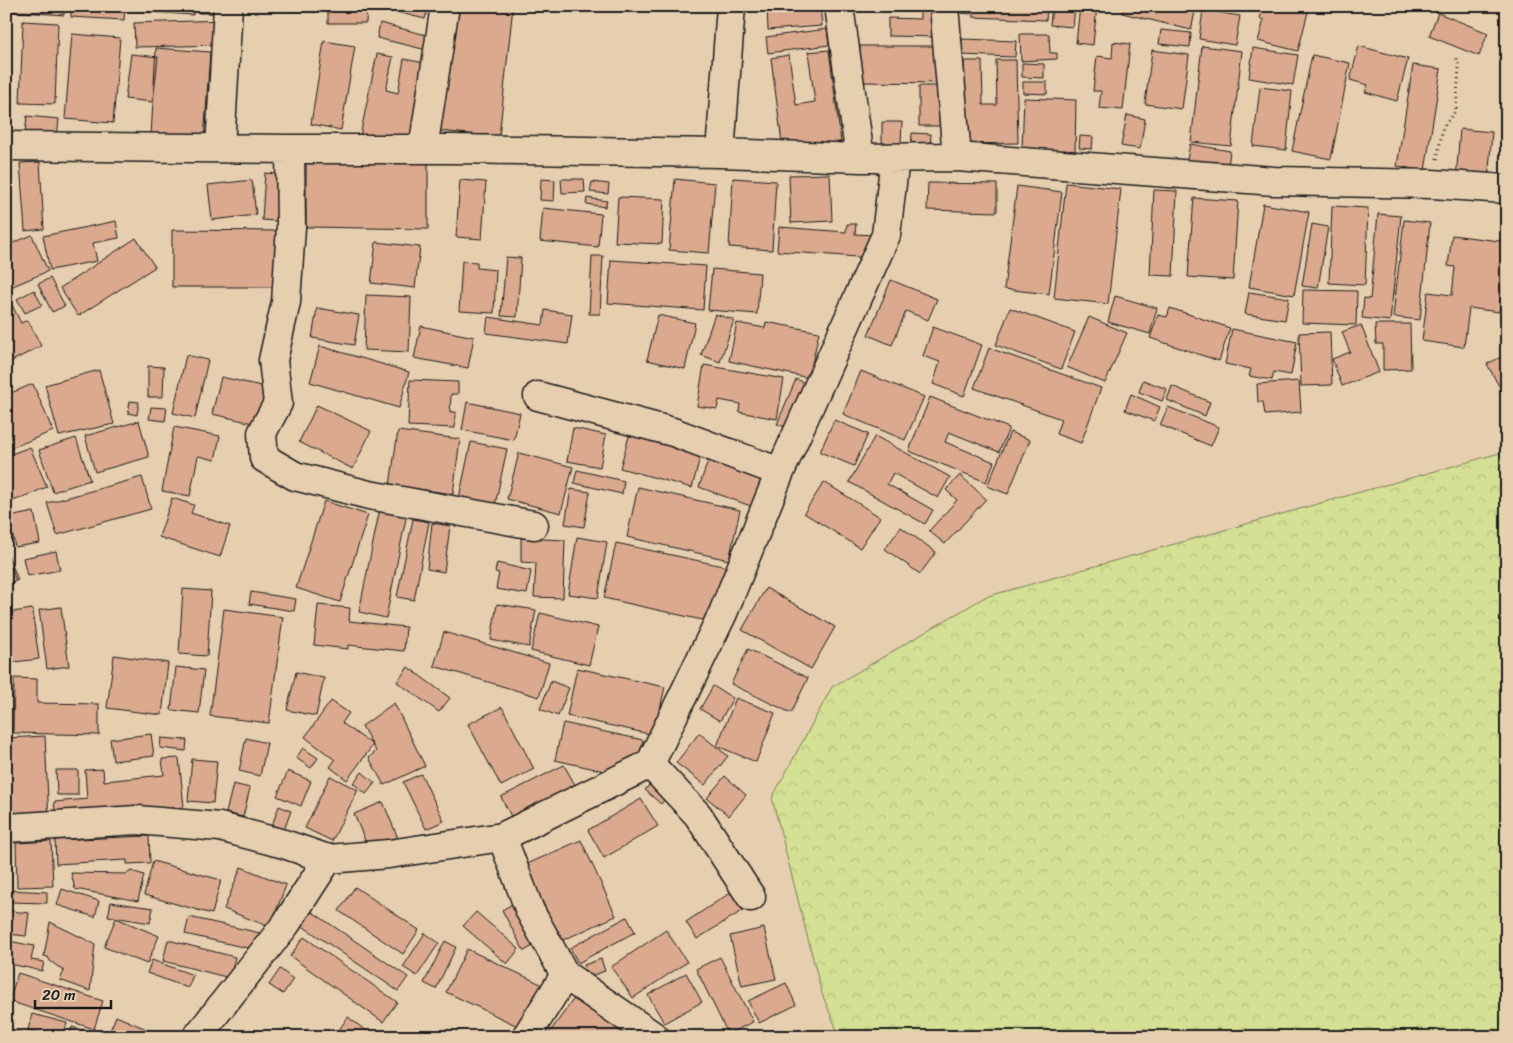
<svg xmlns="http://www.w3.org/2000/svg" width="1513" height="1043" viewBox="0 0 1513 1043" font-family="Sriracha,sans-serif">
  <defs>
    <pattern id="forest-crowns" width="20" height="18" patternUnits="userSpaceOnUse" patternTransform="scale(1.25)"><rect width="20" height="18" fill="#d4e093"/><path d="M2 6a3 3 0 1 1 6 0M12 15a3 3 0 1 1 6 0" fill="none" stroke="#b5c07e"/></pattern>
  </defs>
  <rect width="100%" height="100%" fill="#e6cfaf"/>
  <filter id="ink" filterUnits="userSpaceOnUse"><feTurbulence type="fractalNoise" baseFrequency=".02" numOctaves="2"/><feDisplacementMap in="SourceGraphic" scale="10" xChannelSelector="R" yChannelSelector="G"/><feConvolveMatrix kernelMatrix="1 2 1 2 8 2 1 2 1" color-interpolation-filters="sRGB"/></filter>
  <g filter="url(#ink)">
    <!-- forest -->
    <path fill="url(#forest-crowns)" stroke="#787e58" d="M1507 451V1037H840L822 994 772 798 832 687 985 597Z"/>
    <!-- building -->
    <path fill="#dba98e" stroke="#1c1c1c" d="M8 6H64V15L8 11Z
      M71 6H125L124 20 71 17Z
      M136 6H193V15L135 11Z
      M199 6H223L224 13H199Z
      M250 6H316V12L250 9Z
      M328 6H367L366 23H328Z
      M381 6H428L425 19 380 8Z
      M454 6H513L499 137 440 131Z
      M767 6H820L822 26 768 30Z
      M920 6H940V37L888 36V18L920 19Z
      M960 6H971V14L960 13Z
      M973 6H1047L1046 20 973 17Z
      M1052 6H1075L1073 27 1050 25Z
      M1080 6H1097L1093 45 1076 43Z
      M1124 6H1172L1195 12 1191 30 1122 13Z
      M1263 6H1301L1309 8 1298 51 1258 41 1264 20 1260 19Z
      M1203 10 1240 16 1235 45 1199 39Z
      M1438 13 1488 33 1479 56 1429 36Z
      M224 20 225 45 135 47 134 23Z
      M23 21 58 23 55 104 20 103Z
      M380 23 430 36 427 50 377 38Z
      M827 29 829 45 768 53 766 37Z
      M1161 30 1191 33 1190 47 1159 44Z
      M72 34 120 38 113 123 65 119Z
      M1020 34H1049L1050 53H1057V59L1021 61Z
      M962 39 1016 41 1015 57 961 55Z
      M324 41 355 46 341 130 311 124Z
      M1113 42 1130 44 1123 110 1099 108 1101 91H1093L1097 56 1112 58Z
      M860 46H945V83L860 82Z
      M1202 46 1242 51 1231 146 1191 142Z
      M1359 46 1408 59 1397 101 1365 92 1368 85 1350 80Z
      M156 48 210 52 204 140 151 136Z
      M1253 48 1298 55 1293 85 1249 78Z
      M829 50 841 142 783 150 771 58 789 55 796 105 815 102 808 52Z
      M1152 50 1189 55 1182 109 1145 104Z
      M131 54 158 57 153 102 125 99Z
      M377 54 393 57 386 90 398 93 404 59 425 63 409 146 360 136Z
      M1312 55 1350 63 1331 159 1292 151Z
      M996 60H1016L1018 143 965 144 964 61H982L983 105H997Z
      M1022 63 1044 64V78L1022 77Z
      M1413 65 1441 69 1425 171 1397 166Z
      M1023 82H1047V94L1023 93Z
      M919 86H946V126H919Z
      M1260 87 1292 91 1286 150 1253 146Z
      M1024 98 1076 100 1075 151 1022 149Z
      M1127 115 1145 119 1140 149 1121 146Z
      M27 116 59 119 57 137 25 134Z
      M882 122H902L901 144H882Z
      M1460 129 1492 132 1488 182 1456 179Z
      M912 133 931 134 930 148 911 146Z
      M1080 136 1093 137 1092 149 1079 148Z
      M1190 144 1230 151 1228 167 1187 160Z
      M306 156 428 158V229L306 227Z
      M40 162 44 229 25 231 20 163Z
      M265 173 289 175 286 222 262 220Z
      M830 174 832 221 791 223 789 175Z
      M733 178 776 181 772 250 729 247Z
      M541 179 555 180 554 201 540 200Z
      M561 179H584L585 192 562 193Z
      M675 179 715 183 709 253 669 250Z
      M252 180 256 215 212 220 208 185Z
      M460 180 486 182 482 239 456 237Z
      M592 182 609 184 608 194 590 192Z
      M928 183 997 184V212L927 210Z
      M1066 183 1121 189 1108 304 1054 298Z
      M1017 186 1062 192 1049 294 1004 289Z
      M1154 190 1177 191 1173 276 1150 275Z
      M618 197 664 199 662 244 615 242Z
      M587 198 607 201 605 207 586 204Z
      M1194 198 1238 201 1233 280 1188 277Z
      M1263 204 1309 212 1294 295 1249 287Z
      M1332 206 1368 208 1365 285 1329 283Z
      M543 208 601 214 598 247 540 241Z
      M1378 214 1401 216 1390 321 1362 318 1364 298 1370 299Z
      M1404 220 1430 223 1420 320 1393 317Z
      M116 221 119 238 93 243 97 261 50 270 43 236Z
      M847 224H856L855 234 873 235 871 258 777 251 779 227 846 232Z
      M1312 224 1328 227 1318 288 1302 286Z
      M172 230 281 231V287H172Z
      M32 235 48 271 6 289V246Z
      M1452 235 1507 242 1499 312 1469 308 1464 347 1422 341 1428 292 1452 295 1455 267 1448 266Z
      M136 238 155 267 78 316 60 288Z
      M376 242 420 247 415 288 371 283Z
      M592 256H603L600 314H589Z
      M506 257 521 258 517 317 501 316Z
      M611 260 706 266 703 310 608 303Z
      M462 261 477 262V268L496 270 494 313 459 311Z
      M712 269 760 273 757 314 708 310Z
      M50 278 65 306 52 312 38 284Z
      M891 280 937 299 928 320 906 311 892 345 868 335Z
      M34 290 42 305 25 313 17 299Z
      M1303 290 1357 291 1356 325 1302 323Z
      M1249 292 1289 298 1285 320 1245 314Z
      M366 295 411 297 409 352 364 350Z
      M1115 296 1157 308 1150 334 1108 322Z
      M8 297 21 323 28 320 41 346 10 362 6 354V298Z
      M317 308 359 315 354 345 312 338Z
      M1010 308 1075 332 1061 369 996 345Z
      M1170 308 1230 328 1219 361 1150 338 1158 315 1167 317Z
      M545 310 572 314 568 344 486 333 488 317 543 325Z
      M715 314 734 320 720 362 701 355Z
      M658 315 695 323 685 369 647 360Z
      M1089 317 1127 333 1105 383 1067 367Z
      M766 322 819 332 809 378 729 361 737 323 765 328Z
      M1375 324H1410L1411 369 1383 370V344H1376Z
      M1361 325 1379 372 1342 386 1332 359 1350 352 1342 332Z
      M421 326 474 337 468 368 414 358Z
      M933 327 982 345 964 396 933 384 940 362 923 356Z
      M1232 329 1297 342 1291 375 1274 372 1272 380 1249 376 1251 369 1225 364Z
      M1330 332 1332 385 1301 386 1299 333Z
      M320 346 409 372 399 408 310 382Z
      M989 348 1101 388 1081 443 1056 434 1061 419 974 388Z
      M1507 354V382L1499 386 1487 364Z
      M186 355 208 360 195 418 173 413Z
      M704 365 784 379 777 419 739 412 740 404 719 400 717 409 697 406Z
      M148 366 164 367 163 397H148Z
      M99 370 114 424 59 436 45 385Z
      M861 371 924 397 905 440 843 414Z
      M221 377 270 388 262 425 212 414Z
      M796 379 815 387 796 431 777 424Z
      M410 380 458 382V394H451L450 412H456L455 428 408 426Z
      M1143 380 1167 389 1162 401 1139 392Z
      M1299 381 1301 412 1265 415 1263 402H1258L1257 384Z
      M33 384 53 431 6 450V395Z
      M1172 386 1210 402 1205 416 1167 400Z
      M1131 394 1160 407 1154 421 1125 410Z
      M930 397 1009 428 999 452 949 432 945 442 994 462 986 482 909 451Z
      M130 401 139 402 137 415 128 413Z
      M467 402 520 413 514 440 462 430Z
      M317 405 371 431 353 469 299 442Z
      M151 407 167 408 165 421 149 419Z
      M1168 407 1219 427 1211 446 1160 425Z
      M834 420 868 434 854 466 820 452Z
      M139 421 149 457 95 472 85 436Z
      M174 427 220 436 215 460 198 456 190 496 162 491Z
      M573 428 606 435 600 467 567 461Z
      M631 429 702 449 692 488 620 468Z
      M398 431 460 439 453 494 390 485Z
      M1010 432 1030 440 1008 494 987 486Z
      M875 436 950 477 938 498 893 473 887 484 933 510 925 524 849 482Z
      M76 438 90 480 53 492 39 450Z
      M471 442 507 449 495 505 459 498Z
      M30 447 47 487 6 504V456Z
      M711 452 769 473 756 508 699 487Z
      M519 453 573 467 561 513 507 499Z
      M577 470 624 481 622 494 574 483Z
      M960 475 986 499 945 544 929 531 957 500 946 490Z
      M142 477 151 509 57 535 47 503Z
      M824 482 880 517 860 548 804 513Z
      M638 487 740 510 729 560 627 537Z
      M571 489 590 492 584 527 565 524Z
      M172 498 194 505 191 513 230 526 220 557 159 537Z
      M324 501 368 515 340 602 296 588Z
      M380 508 407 513 386 618 359 612Z
      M34 512 40 543 15 547 9 517Z
      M413 519 429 522 414 600 397 597Z
      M432 523 450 526 444 572 427 569Z
      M901 527 936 552 920 574 885 549Z
      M577 537 607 542 598 598 568 594Z
      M521 538 565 540 563 598 534 597 536 563 521 562Z
      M616 543 732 568 720 624 604 598Z
      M6 549 18 580 6 584Z
      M56 551 60 570 27 576 23 558Z
      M6 552 16 581 6 585Z
      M497 563 531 571 527 594 496 589 499 573 495 572Z
      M766 588 835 627 811 669 742 630Z
      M183 589 211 591 207 656 179 654Z
      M251 592 296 599 294 611 249 604Z
      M497 604 536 610 529 647 491 640Z
      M318 605 350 608 349 621 406 627 404 651 348 645V649L314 645Z
      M61 607 69 666 47 669 39 610Z
      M32 609 39 659 6 663V613Z
      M224 609 283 617 269 723 210 716Z
      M540 613 598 627 589 665 531 651Z
      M444 632 549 663 539 697 434 666Z
      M748 649 808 678 791 713 731 684Z
      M114 655 168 663 162 715 107 708Z
      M176 667 204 670 199 713 171 710Z
      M408 667 450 698 439 712 397 682Z
      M577 668 665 687 654 735 567 716Z
      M296 672 324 678 316 716 287 710Z
      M14 678 37 679V703L99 704V735L13 733Z
      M551 681 569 688 558 716 540 709Z
      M713 686 733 698 720 721 700 709Z
      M736 698 775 713 756 762 717 746Z
      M331 701 349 713 342 723 373 745 347 780 330 767 335 760 305 737Z
      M394 703 425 766 384 785 369 758 376 751 362 726Z
      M502 707 534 769 501 786 468 724Z
      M563 723 643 740 635 778 555 760Z
      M699 733 728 756 705 785 676 763Z
      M151 734 154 756 113 761 110 739Z
      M45 736 49 822 12 823 8 738Z
      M161 738 187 740 186 751 160 748Z
      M246 738 267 743 260 776 239 771Z
      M303 748 318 758 311 768 296 758Z
      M179 758 184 807 56 819 54 802 87 799 85 770 103 769 104 781 164 775 162 759Z
      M192 759 217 761 213 803 188 801Z
      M564 765 580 794 516 826 501 797Z
      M56 770H78V795H57Z
      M288 771 311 781 301 806 277 796Z
      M362 772 375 783 366 794 353 783Z
      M421 774 444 821 426 829 403 782Z
      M330 776 358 790 332 841 305 828Z
      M725 776 746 795 729 816 707 798Z
      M654 779 670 792 661 804 645 790Z
      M233 784 250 788 243 817 226 813Z
      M641 799 658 826 604 858 588 830Z
      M383 802 400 843 371 855 354 814Z
      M279 806 291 811 284 830 272 825Z
      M149 836 150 863 127 864V860L56 864 55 840Z
      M581 840 616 916 561 941 525 865Z
      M51 841 53 886 17 887 16 843Z
      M153 861 221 880 212 914 144 895Z
      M241 867 286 885 270 927 224 909Z
      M132 871 144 875 138 901 75 889 71 873 125 874Z
      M355 887 419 930 403 954 339 911Z
      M62 889 99 901 95 917 57 905Z
      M9 890 47 892V903L9 902Z
      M733 891 745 909 697 939 686 922Z
      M111 902 153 908 150 923 108 916Z
      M514 903 537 944 524 951 502 910Z
      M10 911 29 913 26 936 8 934Z
      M311 911 408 977 398 991 301 925Z
      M476 912 519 949 507 964 463 926Z
      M189 917 260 933 256 950 185 934Z
      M627 917 635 932 578 963 570 948Z
      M116 918 159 936 147 964 104 947Z
      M50 922 95 944 90 991 60 980 64 971 50 961 48 957 44 956Z
      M764 928 776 979 742 986 730 936Z
      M666 930 687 962 633 998 611 967Z
      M425 933 439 943 417 976 403 967Z
      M304 937 397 1002 383 1022 290 956Z
      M168 940 235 957 230 978 163 961Z
      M9 941 34 946 31 960 44 962 42 971 6 963Z
      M445 941 456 947 436 989 424 983Z
      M467 949 547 987 526 1030 446 992Z
      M720 957 753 1022 728 1034 696 969Z
      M601 959 605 971 588 977 584 965Z
      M152 960 193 975 188 988 147 973Z
      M280 969 293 979 283 994 269 985Z
      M18 973 103 1001 94 1029 9 1001Z
      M686 973 702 1002 664 1023 648 995Z
      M786 983 796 1005 759 1023 748 1001Z
      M578 993 642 1037 547 1036Z
      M32 1014 67 1023 63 1037H53L28 1030Z
      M116 1016 165 1037H118L109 1033Z
      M348 1017 374 1037H334Z
      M72 1027 96 1034V1037H69Z
      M6 1029 28 1034 27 1037H6Z"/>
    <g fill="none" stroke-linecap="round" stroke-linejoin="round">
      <defs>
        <path id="minor" d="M839 6 860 158
          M944 6 957 157
          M6 146 290 149H451L720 153 860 158 957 157 1274 181 1432 184 1506 189
          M220 148 228 6
          M290 149 291 227 286 302 273 360 278 403 262 433 264 458 295 476 369 495 534 525
          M423 149 445 6
          M720 153 731 6
          M538 396 673 432 780 472
          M650 764 698 815 751 897
          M6 828 137 820 220 827 284 844 328 859 389 854 502 837 650 764 723 613 780 472 886 235 895 158
          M502 837 530 911 565 975 655 1037
          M197 1037 286 924 328 859
          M526 1037 565 975"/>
      </defs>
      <!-- minor casing -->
      <use href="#minor" stroke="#1c1c1c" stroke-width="31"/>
      <!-- path -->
      <path stroke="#1c1c1c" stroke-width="3" stroke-dasharray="1 4" stroke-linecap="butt" d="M1437 159 1443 127 1456 110 1459 67 1456 55"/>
      <!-- minor -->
      <use href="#minor" stroke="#e6cfaf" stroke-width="28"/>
    </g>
  </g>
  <!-- margin -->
  <rect width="1513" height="1043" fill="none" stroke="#e6cfaf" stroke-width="25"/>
  <rect x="12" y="12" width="1488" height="1018" fill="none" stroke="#1c1c1c" stroke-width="2" filter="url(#ink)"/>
  <!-- scale -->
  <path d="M35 1000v8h76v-8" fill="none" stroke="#1c1c1c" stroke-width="2.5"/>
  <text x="42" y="1000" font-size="15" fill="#1c1c1c" stroke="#e6cfaf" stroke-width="4" paint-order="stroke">20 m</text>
</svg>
